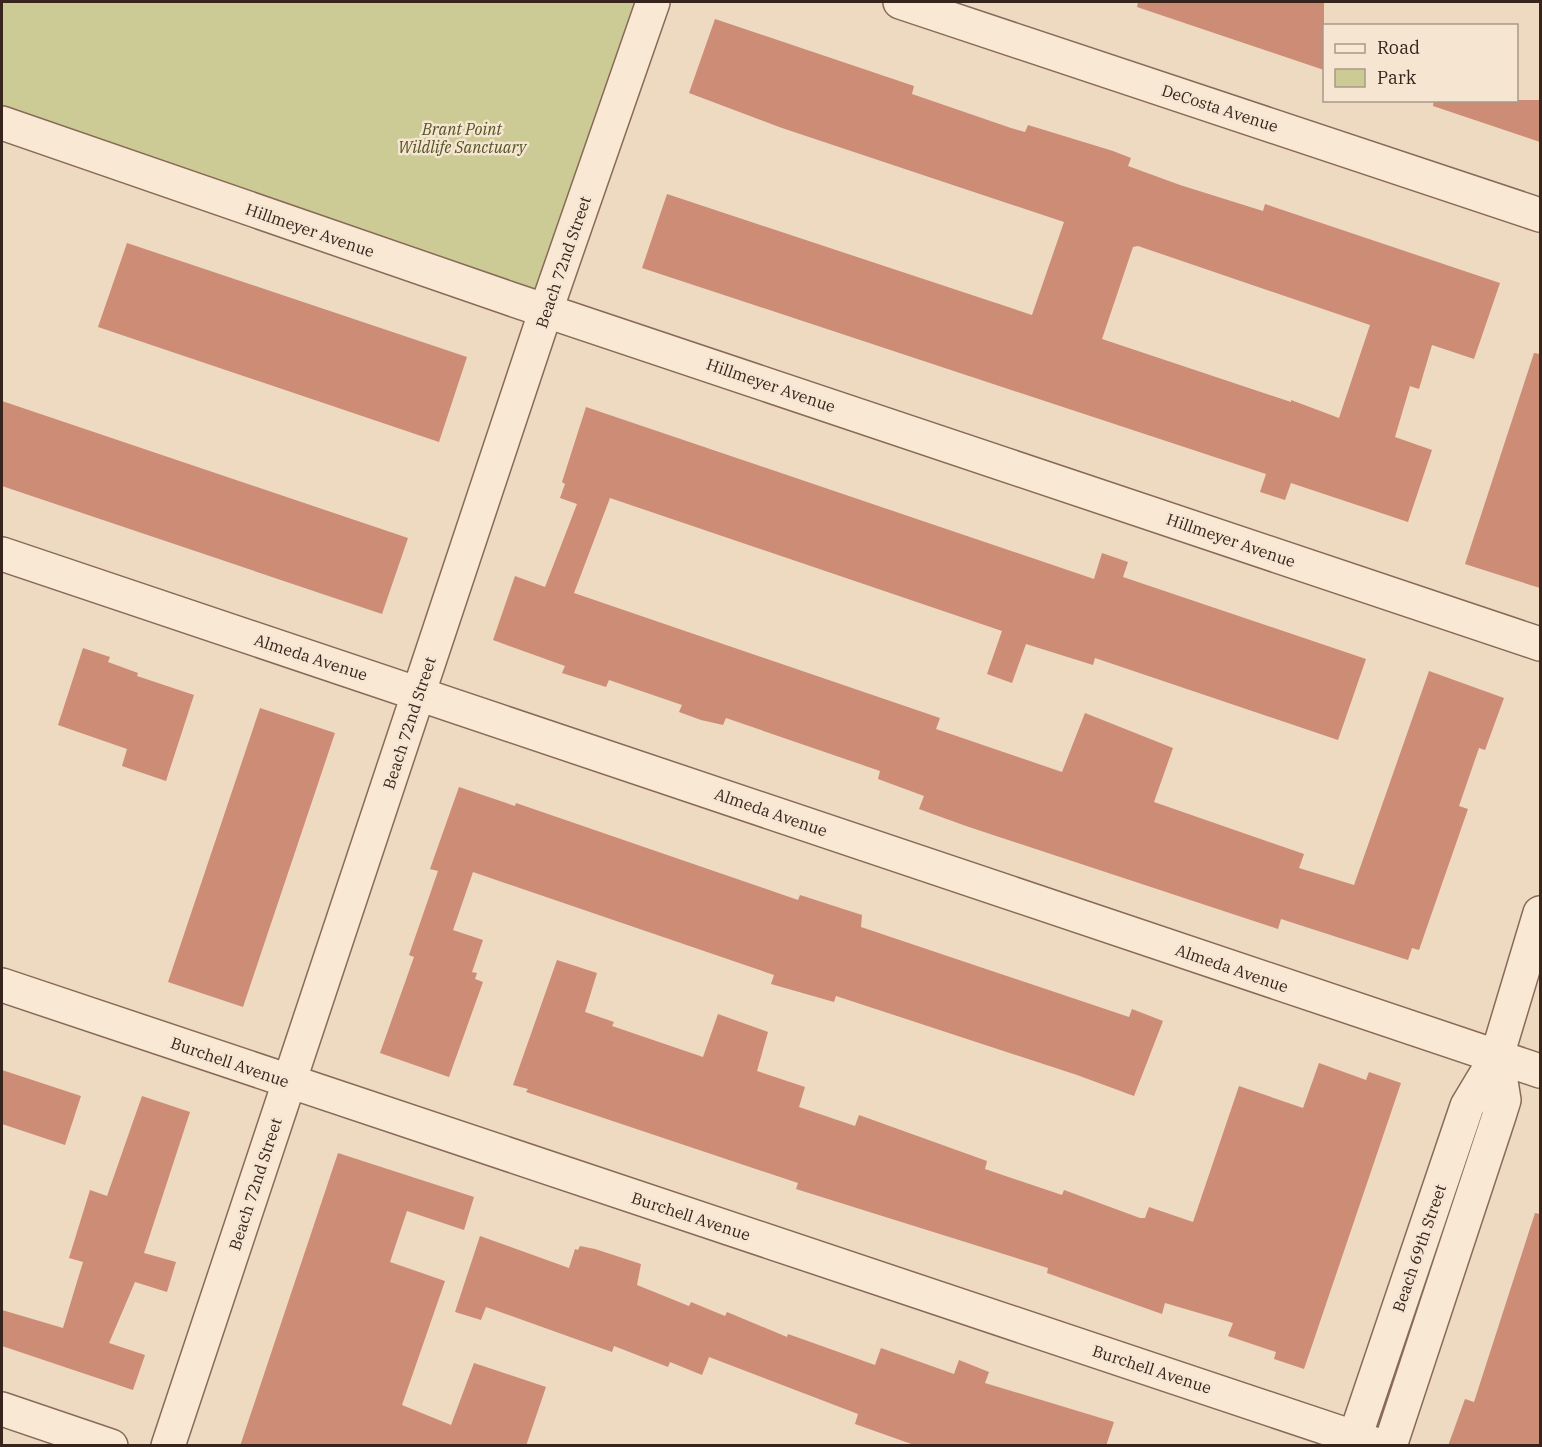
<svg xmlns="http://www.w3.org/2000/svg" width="1542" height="1447" viewBox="0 0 1542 1447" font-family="'IBM Plex Serif',serif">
  <rect width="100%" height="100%" fill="#eed9c1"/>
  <!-- green -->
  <path fill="#ccca95" d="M2 2H653L546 310 2 123Z"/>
  <!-- building -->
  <path fill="#cd8c76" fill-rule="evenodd" d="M1138 2H1324V70L1137 7Z
    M715 19 914 86 912 94 1011 128 1025 132 1028 125 1113 151 1131 158 1128 166 1180 185 1263 211 1265 204 1500 283 1474 359 1432 345 1419 389 1410 386 1395 437 1432 450 1408 522 1291 483 1285 500 1260 492 1266 474 642 268 667 194 1032 315 1064 222 782 128 689 93ZM1138 246 1370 325 1339 418 1291 400V402L1102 339 1133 247Z
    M1434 100H1540V142L1433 106Z
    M127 243 467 357 439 442 98 327Z
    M1534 353 1540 354V588L1465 564Z
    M2 401 408 538 382 614 2 486Z
    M586 407 1094 579 1102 553 1128 562 1123 577 1366 659 1338 740 1095 658 1093 665 1026 644 1012 683 987 674 1002 631 610 498 574 593 940 718 936 729 1062 772 1085 713 1173 748 1154 802 1304 854 1299 868 1354 885 1429 671 1504 698 1485 750 1479 748 1459 806 1468 809 1419 950 1412 948 1408 960 1281 919 1278 929 966 826 919 809 924 796 878 779 880 771 726 718 723 725 701 720 679 712 682 705 609 680 606 687 562 673 565 666 493 640 515 576 545 587 577 504 560 498 565 484 562 482Z
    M83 648 110 657 108 662 138 673 137 676 194 695 166 781 122 766 127 749 58 725Z
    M260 708 335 733 243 1007 168 982Z
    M459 787 515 806 516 803 798 900 800 895 862 915 861 927 1129 1017 1132 1009 1163 1021 1134 1096 1077 1075 836 996 834 1002 771 984 774 975 473 872 453 930 483 940 472 972 477 973 475 979 483 982 449 1077 380 1053 414 957 409 955 438 871 430 869Z
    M557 960 597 973 585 1012 614 1022 612 1026 703 1057 718 1014 768 1032 757 1071 805 1087 799 1107 855 1126 859 1115 987 1161 985 1169 1062 1195 1064 1190 1140 1218H1145L1149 1207 1193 1222 1239 1086 1303 1108 1319 1063 1366 1080 1369 1072 1401 1083 1304 1369 1274 1359 1276 1352 1228 1336 1233 1323 1165 1303 1162 1314 1047 1273 1048 1268 796 1189 798 1183 526 1092 528 1089 513 1085Z
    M2 1070 81 1096 65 1145 2 1124Z
    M142 1096 190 1112 144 1253 176 1262 167 1292 135 1282 109 1343 145 1355 133 1390 2 1346V1310L63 1328 83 1262 69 1258 90 1190 107 1196Z
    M338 1153 474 1197 464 1230 407 1211 390 1262 445 1281 402 1405 451 1425 474 1363 546 1387 526 1446H240Z
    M1535 1213 1540 1214V1446H1448L1465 1399 1474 1402Z
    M480 1236 569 1268 575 1249 578 1250 580 1246 595 1249 641 1264 637 1285 689 1306 691 1302 725 1316 727 1312 787 1337 788 1334 875 1365 881 1348 954 1374 959 1360 989 1372 985 1383 1114 1422 1106 1446H917L855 1424 858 1414 709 1357 702 1375 670 1362 668 1367 614 1346 612 1352 486 1307 481 1320 455 1312Z"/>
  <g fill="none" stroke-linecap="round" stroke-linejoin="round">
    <defs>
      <path id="minor" d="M900 2 1540 215
        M2 123 511 299 1540 644
        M2 554 1540 1071
        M2 985 1380 1446
        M2 1409 111 1446
        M168 1446 546 310 653 2
        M1352 1446 1467 1106 1497 1056 1540 913
        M1390 1446 1499 1116 1504 1100 1497 1056"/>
    </defs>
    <!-- minor casing -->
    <use href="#minor" stroke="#886a58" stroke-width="36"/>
    <!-- minor -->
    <use href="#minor" stroke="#f9e8d4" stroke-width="33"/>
  </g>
  <g text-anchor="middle" stroke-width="5" stroke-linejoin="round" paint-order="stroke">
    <!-- street labels -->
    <g font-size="16" fill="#37251d" stroke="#f6e5d1">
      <text transform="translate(1220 108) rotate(18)" y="6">DeCosta Avenue</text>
      <text transform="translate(310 230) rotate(19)" y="6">Hillmeyer Avenue</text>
      <text transform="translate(563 262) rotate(-71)" y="6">Beach 72nd Street</text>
      <text transform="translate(771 385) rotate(19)" y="6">Hillmeyer Avenue</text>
      <text transform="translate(1231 540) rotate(19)" y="6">Hillmeyer Avenue</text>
      <text transform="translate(311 657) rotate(18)" y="6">Almeda Avenue</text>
      <text transform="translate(409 723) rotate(-72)" y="6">Beach 72nd Street</text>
      <text transform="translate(771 812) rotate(19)" y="6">Almeda Avenue</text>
      <text transform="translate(1232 968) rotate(19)" y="6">Almeda Avenue</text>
      <text transform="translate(230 1062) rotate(19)" y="6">Burchell Avenue</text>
      <text transform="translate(255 1184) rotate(-72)" y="6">Beach 72nd Street</text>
      <text transform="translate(691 1216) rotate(18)" y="6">Burchell Avenue</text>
      <text transform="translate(1419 1248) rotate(-71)" y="6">Beach 69th Street</text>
      <text transform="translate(1152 1369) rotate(18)" y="6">Burchell Avenue</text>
    </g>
    <!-- park labels -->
    <g font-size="16" font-style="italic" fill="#505423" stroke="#f6e5d1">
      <text x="462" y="135">Brant Point<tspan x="462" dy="18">Wildlife Sanctuary</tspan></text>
    </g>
  </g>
  <!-- border -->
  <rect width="1542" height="1447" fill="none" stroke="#37251d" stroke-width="6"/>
  <!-- legend -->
  <rect x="1323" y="24" width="195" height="78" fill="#f6e5d1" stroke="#aa9889" stroke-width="1.5"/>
  <rect x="1335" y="44" width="30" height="9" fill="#f9e8d4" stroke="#aa9889" stroke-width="1.5"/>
  <text x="1377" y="54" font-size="18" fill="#37251d">Road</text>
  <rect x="1335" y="69" width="30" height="18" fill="#ccca95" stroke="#aa9889" stroke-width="1.5"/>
  <text x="1377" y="84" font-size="18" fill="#37251d">Park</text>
</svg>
